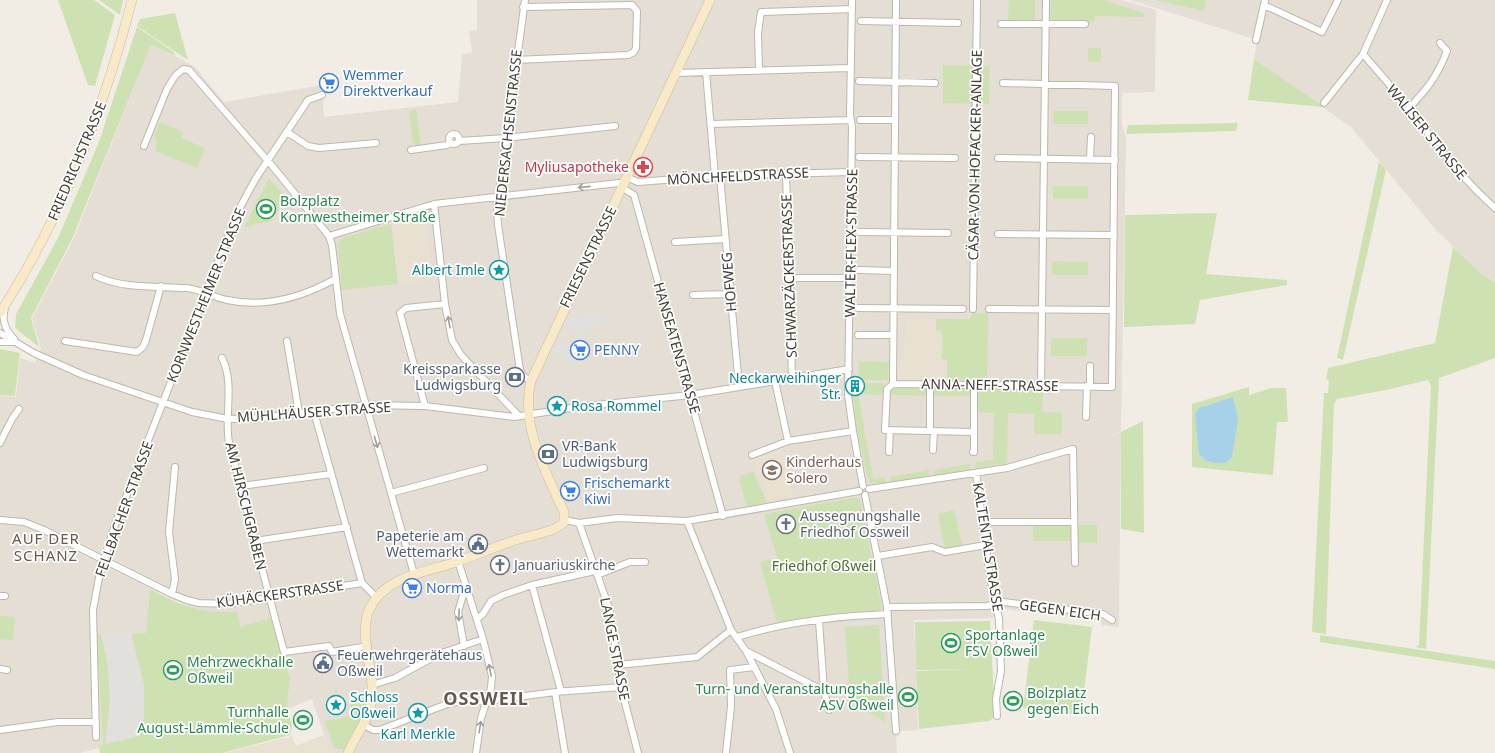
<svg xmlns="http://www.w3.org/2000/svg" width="1495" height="753" viewBox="0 0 1495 753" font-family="'Noto Sans',sans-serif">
  <rect width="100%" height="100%" fill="#f1ede5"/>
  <!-- residential -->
  <path fill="#e4ded4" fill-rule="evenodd" d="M477 0H1122L1156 10 1155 92 1122 93V125L1126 137 1121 431 1102 440 1121 432 1119 627 1102 625 1101 621 1005 609 992 618 914 620 918 730 896 731 897 753H330L312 699 287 709 290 679 240 627 236 611 218 613 197 610 150 589 146 633 96 634 103 742 99 748 80 753H0V395L16 397 20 358 35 363 41 349 32 318 73 240 151 45 181 59 195 67 224 102 322 85 324 117 458 102 462 55 472 52 469 31 477 30ZM856 497 860 499 881 608 880 611 839 613 778 623 761 562 777 558 765 514Z
    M1131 0H1495V282L1484 276 1435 229 1351 127 1254 59 1257 40Z"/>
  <!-- education -->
  <path fill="#e8e0d1" d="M426 215 433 281 398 284 391 223Z
    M906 319H936V330H941L947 359V380H897L898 361 902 357V346L905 343Z
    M782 447 793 497 769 501 768 494 760 482 754 457Z
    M323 735 330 753H224L292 736 296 746Z"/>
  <!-- green -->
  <path fill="#cee1b2" d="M58 0H94L115 15 95 86 88 85Z
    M99 0H123L120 15Z
    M1009 0H1035V21H1008Z
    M1051 0H1103L1144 13V17L1095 16 1094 22 1050 21Z
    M1156 0H1206L1204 11Z
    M175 13 188 60 137 26 140 19Z
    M137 27 174 52 176 56 151 45 72 239 31 318 39 347 15 328 16 314 58 238 99 142Z
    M1088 48H1101V62H1088Z
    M1254 59 1324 107 1248 100Z
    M943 65 990 66 989 104 943 103Z
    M416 110 421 146H417L413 142 409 111Z
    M1053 111H1088V124H1053Z
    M160 122 183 132 181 138 205 148 197 168 155 151 157 143 154 136Z
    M1238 123 1236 131 1126 134 1128 125Z
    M1379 162 1386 170 1343 360 1337 358Z
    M269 178 285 197 271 221 244 227Z
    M1053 186H1088V199H1053Z
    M1217 213 1206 274 1287 280V285L1200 300 1195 324 1124 327 1125 215Z
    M391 224 398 284 342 290 338 247 339 242 345 237Z
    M1453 247 1484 276 1495 282V358L1439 378 1426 649 1415 647 1419 645 1431 386 1428 380 1386 390 1337 399 1334 404 1326 634 1312 632 1324 393H1328L1329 380 1326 379 1328 368 1435 343Z
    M1052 261 1088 262V275H1052Z
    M972 313H988L987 380H947V360L941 359 943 339 941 330H936V319H971Z
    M1051 338H1087V356H1051Z
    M0 349 20 353 15 396 0 395Z
    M859 361 889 362 888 380H858Z
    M856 383H884V395L858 394 873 479 885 477V483H870L868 479 856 425 853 388H856Z
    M1249 387V395L1271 388H1286L1288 422H1277L1273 475 1192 467V404Z
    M892 388H968L970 391V396L888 395 889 391Z
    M978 389 1043 391 1042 412 1062 413V434H1034V414L1008 413 1007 463 975 468V463L993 460 994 413 975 412 976 390Z
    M1143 421 1144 533 1121 529V432Z
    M970 464V469L934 475V470Z
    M929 470V476L890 482V477Z
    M754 472C757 484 764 492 766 503L746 507 739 476Z
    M856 497 860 499 882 608 880 611 839 613 777 623 760 562 777 558 764 514Z
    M954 510 962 545 945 549 938 514Z
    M1035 524 1072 525V541H1033V526Z
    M1077 525H1097V543H1077Z
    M150 589C180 605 202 615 237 611L240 627 271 618 290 679 287 709 292 725 290 735 222 753H100L99 748 103 742 96 634 146 633Z
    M0 616 15 617 13 640 0 639Z
    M1034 620 1092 627 1081 715 1023 708Z
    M990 621 995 717 989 721 919 729 916 671 971 669 916 670 915 622Z
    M879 625 885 722 850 701 845 627Z
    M1320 635 1495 661V669L1320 642Z
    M1008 691 1019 693 1017 710 1006 708Z
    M367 698 362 719 344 749H339L334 747 325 723 327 720 341 719 350 714 351 699Z"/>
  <!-- parking -->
  <path fill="#e2e0dd" d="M1131 0H1144L1200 17 1199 21Z
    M602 312 604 325 593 326V330L582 331 584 344 576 345V348L573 349 575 361 566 362 565 358 551 354 557 342 564 345 570 344 576 335 573 330 563 325 567 318Z
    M879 617 880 623 845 625 844 619Z
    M880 629H886L891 711 885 712Z
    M131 632 144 685V716L140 736 105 744 110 700 107 662 101 634Z"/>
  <!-- water -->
  <path fill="#a7d1e8" d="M1233 397 1238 419 1232 457 1226 463H1215L1206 461 1199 454 1195 414 1199 408Z"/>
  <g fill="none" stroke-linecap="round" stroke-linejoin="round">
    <defs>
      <path id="street" d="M525 0 497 208 498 225 520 370 524 377 531 381
        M852 0 850 115 852 127 848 395 853 431 863 486
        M1264 5 1322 32 1338 0
        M861 21 958 23
        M1001 24H1085
        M1256 40 1265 0
        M1363 54C1379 72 1395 91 1410 110 1437 145 1462 179 1495 208
        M516 60 628 55 634 52 636 48 637 11 632 5 523 7
        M759 70 758 32 761 12 852 9
        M706 72 715 176
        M676 73 850 68
        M859 81 935 83
        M1324 103 1363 54 1387 0
        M1409 108C1427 89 1437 77 1447 51L1440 43
        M860 120H895
        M711 124 851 120
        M287 132 308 146 319 148 376 143
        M449 139a5 5 0 1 1 10 0a5 5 0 1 1-10 0Z
        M459 141 506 138 615 126
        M144 146 167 89 175 76 183 69 189 70 274 168 329 236 332 245 340 314 414 574
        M411 150 447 145 451 143
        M859 157 955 158
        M998 158 1115 160
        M1090 159 1091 137
        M786 173 792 378
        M720 176 739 387
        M626 177 638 182 715 176 851 172
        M621 187 634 195 723 516
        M434 204 445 304 452 340 461 355 519 416
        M859 232 948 233
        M998 234 1114 235
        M329 236 434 204 619 183 623 185
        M675 242 725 239
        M859 270 893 271
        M96 276C123 289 156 286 186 288 200 289 213 297 227 300 265 308 301 298 335 279
        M789 278H850
        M693 295 730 294
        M5 308C1 321 6 330 14 339
        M858 308 963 309
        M973 309 977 0
        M989 309 1113 310
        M0 333 34 353 83 375 192 412 228 419 261 418 366 405 425 406 514 417 578 407 690 395 849 369
        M858 335H893
        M65 341 137 352 143 347 146 340 161 286
        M287 341 299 413
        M0 342H14
        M222 358C235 383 224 416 229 443L284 652 329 646 332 652 368 646
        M775 381 788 441 853 431
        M893 384 1112 387 1115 86 1003 83
        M893 384 896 0
        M893 384 887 389 885 430 973 432
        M1041 386 1046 0
        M1090 387V366
        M425 406 400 313 406 308 445 304
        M314 412 362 583 377 598
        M1086 417 1087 386
        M930 431V385
        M0 443 12 419 19 409
        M933 450 934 431
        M889 452 890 430
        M973 452H974V385
        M752 455 788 441
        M976 473 990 577 999 619 1001 671 996 699 997 716
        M241 486 331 474
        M869 489 1007 468 1073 449 1075 563
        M391 493 484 468
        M865 495 887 607 896 731
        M0 520 24 522 44 530 172 594 187 600 199 603 228 604 362 583
        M565 520 579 523 617 518 687 521 859 491
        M687 521 731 630 746 651 776 709 790 753
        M983 522H1074
        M579 523 610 611 621 687 638 753
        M255 541 347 527
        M878 556 932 547 945 552 986 545
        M458 561 483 639 492 676 491 688 481 718 476 753
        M597 575 630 562H645
        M532 585 561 691
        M172 594 175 579 169 532 175 467
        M0 596H5
        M887 607 987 606 1003 602 1103 614 1112 620
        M477 619 483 614 491 601 503 595 532 585 595 571
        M819 621 824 691 829 710
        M737 637C785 622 838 616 888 614
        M464 646 458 612 466 585
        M746 651 824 691
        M618 665 697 657 731 630
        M0 669 7 670
        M372 685 395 678 439 654 483 639
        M555 692 565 753
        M364 725 373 730H380L447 704 464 700 487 701 555 692 621 687
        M0 730 58 722H96
        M96 737 93 610 100 572 115 525 237 213 256 178 308 100 322 95
        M726 753 731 706 730 670 754 667"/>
      <path id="secondary" d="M0 313C62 217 104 110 132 0
        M348 753C356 734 370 719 372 698 375 669 357 635 370 608 386 575 429 572 459 561 479 554 499 545 519 539 533 534 554 533 564 522V512C546 472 520 426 531 381L710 0"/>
    </defs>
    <!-- street casing -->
    <use href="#street" stroke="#beb7ac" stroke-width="8"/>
    <!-- secondary casing -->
    <use href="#secondary" stroke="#ccbc99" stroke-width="10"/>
    <!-- street -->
    <use href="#street" stroke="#fff" stroke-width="6"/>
    <!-- secondary -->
    <use href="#secondary" stroke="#f8eac8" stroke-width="9"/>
  </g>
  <!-- one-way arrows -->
  <defs><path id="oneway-shaft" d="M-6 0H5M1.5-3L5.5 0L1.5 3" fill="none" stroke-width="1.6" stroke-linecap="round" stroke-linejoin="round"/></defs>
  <g stroke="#a09e9a">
    <use href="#oneway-shaft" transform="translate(584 187) rotate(174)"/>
    <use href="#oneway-shaft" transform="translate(449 322) rotate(-100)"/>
    <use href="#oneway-shaft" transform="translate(376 442) rotate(74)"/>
    <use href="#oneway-shaft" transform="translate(459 615) rotate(91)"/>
    <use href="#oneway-shaft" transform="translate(490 670) rotate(-101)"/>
    <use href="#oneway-shaft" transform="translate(480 727) rotate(-81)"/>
  </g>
  <!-- icons -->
  <defs>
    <symbol id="supermarket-ring" viewBox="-11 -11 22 22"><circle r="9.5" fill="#fff" stroke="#3f7fe0" stroke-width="1.5"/><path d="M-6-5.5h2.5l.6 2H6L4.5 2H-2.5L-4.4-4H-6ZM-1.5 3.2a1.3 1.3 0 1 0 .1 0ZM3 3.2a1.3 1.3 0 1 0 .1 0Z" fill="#3f7fe0"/></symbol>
    <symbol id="pharmacy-ring" viewBox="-11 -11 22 22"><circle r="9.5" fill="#fff" stroke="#e0444e" stroke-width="1.5"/><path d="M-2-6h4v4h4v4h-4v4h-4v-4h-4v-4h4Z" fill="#e0444e"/></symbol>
    <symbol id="stadium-ring" viewBox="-11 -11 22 22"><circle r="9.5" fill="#fff" stroke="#2e9e5b" stroke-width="1.5"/><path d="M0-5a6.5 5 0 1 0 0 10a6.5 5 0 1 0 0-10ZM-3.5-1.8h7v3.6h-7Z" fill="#2e9e5b"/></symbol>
    <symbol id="sight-ring" viewBox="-11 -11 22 22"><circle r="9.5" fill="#fff" stroke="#0f9aa8" stroke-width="1.5"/><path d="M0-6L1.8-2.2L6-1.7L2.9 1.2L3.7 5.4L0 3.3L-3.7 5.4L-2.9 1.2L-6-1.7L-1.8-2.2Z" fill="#0f9aa8"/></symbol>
    <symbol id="bank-ring" viewBox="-11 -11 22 22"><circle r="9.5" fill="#fff" stroke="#5c6f8a" stroke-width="1.5"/><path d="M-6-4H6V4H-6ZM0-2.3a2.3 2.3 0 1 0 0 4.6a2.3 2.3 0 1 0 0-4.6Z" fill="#5c6f8a"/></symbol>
    <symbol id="building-ring" viewBox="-11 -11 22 22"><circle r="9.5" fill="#fff" stroke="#0f9aa8" stroke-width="1.5"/><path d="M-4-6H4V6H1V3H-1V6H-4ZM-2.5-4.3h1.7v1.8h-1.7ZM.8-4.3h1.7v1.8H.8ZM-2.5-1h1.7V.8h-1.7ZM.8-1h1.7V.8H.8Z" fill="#0f9aa8"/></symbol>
    <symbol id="school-ring" viewBox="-11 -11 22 22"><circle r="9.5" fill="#fff" stroke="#8d6e63" stroke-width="1.5"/><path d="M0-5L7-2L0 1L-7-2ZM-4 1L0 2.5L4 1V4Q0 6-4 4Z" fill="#8d6e63"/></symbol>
    <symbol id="church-ring" viewBox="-11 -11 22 22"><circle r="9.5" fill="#fff" stroke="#6b7280" stroke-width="1.5"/><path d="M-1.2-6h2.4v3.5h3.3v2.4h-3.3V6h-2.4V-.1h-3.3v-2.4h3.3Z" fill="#6b7280"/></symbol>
    <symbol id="civic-ring" viewBox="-11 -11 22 22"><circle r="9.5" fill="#fff" stroke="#5c6f8a" stroke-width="1.5"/><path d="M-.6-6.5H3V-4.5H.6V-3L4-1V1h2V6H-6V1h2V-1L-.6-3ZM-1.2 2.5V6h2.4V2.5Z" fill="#5c6f8a"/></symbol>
  </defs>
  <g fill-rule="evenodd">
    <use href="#supermarket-ring" x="318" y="72" width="22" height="22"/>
    <use href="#pharmacy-ring" x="632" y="156" width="22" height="22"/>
    <use href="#stadium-ring" x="255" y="198" width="22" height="22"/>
    <use href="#sight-ring" x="488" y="259" width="22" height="22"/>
    <use href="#supermarket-ring" x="569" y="339" width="22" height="22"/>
    <use href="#bank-ring" x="504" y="366" width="22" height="22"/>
    <use href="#building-ring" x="844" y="375" width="22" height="22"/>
    <use href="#sight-ring" x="546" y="395" width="22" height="22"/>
    <use href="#bank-ring" x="537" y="443" width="22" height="22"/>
    <use href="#school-ring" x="761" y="459" width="22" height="22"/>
    <use href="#supermarket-ring" x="559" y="480" width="22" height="22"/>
    <use href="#church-ring" x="775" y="513" width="22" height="22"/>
    <use href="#civic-ring" x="467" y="533" width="22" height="22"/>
    <use href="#church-ring" x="489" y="554" width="22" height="22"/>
    <use href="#supermarket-ring" x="401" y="577" width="22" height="22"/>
    <use href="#stadium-ring" x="940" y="632" width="22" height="22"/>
    <use href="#civic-ring" x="312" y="652" width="22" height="22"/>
    <use href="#stadium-ring" x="162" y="659" width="22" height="22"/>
    <use href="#stadium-ring" x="897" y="686" width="22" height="22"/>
    <use href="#stadium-ring" x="1002" y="690" width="22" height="22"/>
    <use href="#sight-ring" x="325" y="694" width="22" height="22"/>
    <use href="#sight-ring" x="407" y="702" width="22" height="22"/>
    <use href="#stadium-ring" x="292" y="709" width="22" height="22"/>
  </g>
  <g text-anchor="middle" stroke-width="3.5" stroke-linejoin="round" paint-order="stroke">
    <!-- shop labels -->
    <g font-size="14" fill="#366cbe" stroke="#fff" text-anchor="start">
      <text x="343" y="80">Wemmer<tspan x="343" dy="16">Direktverkauf</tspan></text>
      <text x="594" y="355">PENNY</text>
      <text x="584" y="488">Frischemarkt<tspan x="584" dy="16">Kiwi</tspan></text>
      <text x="426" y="593">Norma</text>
    </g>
    <!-- street labels -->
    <g font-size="14" fill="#423d36" stroke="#fff">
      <text transform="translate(1427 132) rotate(51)" y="5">WALISER STRASSE</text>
      <text transform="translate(508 133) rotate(-84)" y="5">NIEDERSACHSENSTRASSE</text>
      <text transform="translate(975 155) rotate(-89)" y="5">CÄSAR-VON-HOFACKER-ANLAGE</text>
      <text transform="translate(77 161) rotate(-67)" y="5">FRIEDRICHSTRASSE</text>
      <text transform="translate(738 176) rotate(-3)" y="5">MÖNCHFELDSTRASSE</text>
      <text transform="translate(851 243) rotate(-89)" y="5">WALTER-FLEX-STRASSE</text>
      <text transform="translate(588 257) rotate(-64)" y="5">FRIESENSTRASSE</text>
      <text transform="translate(789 276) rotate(-92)" y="5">SCHWARZÄCKERSTRASSE</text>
      <text transform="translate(729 282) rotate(-95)" y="5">HOFWEG</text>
      <text transform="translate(206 295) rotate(-68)" y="5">KORNWESTHEIMER STRASSE</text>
      <text transform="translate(677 348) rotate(74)" y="5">HANSEATENSTRASSE</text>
      <text transform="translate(990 385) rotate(1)" y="5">ANNA-NEFF-STRASSE</text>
      <text transform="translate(314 412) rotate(-4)" y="5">MÜHLHÄUSER STRASSE</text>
      <text transform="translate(246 506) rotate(76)" y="5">AM HIRSCHGRABEN</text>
      <text transform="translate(124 509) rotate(-70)" y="5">FELLBACHER STRASSE</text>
      <text transform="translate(988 547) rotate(81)" y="5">KALTENTALSTRASSE</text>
      <text transform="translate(280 594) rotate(-8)" y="5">KÜHÄCKERSTRASSE</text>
      <text transform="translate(1060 610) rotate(8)" y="5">GEGEN EICH</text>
      <text transform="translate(615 649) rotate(79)" y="5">LANGE STRASSE</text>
    </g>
    <!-- health labels -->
    <g font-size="14" fill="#be3a42" stroke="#fff" text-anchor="end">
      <text x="629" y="172">Myliusapotheke</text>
    </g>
    <!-- leisure labels -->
    <g font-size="14" fill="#27864d" stroke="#fff" text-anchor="start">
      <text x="280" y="206">Bolzplatz<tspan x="280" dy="16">Kornwestheimer Straße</tspan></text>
      <text x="965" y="640">Sportanlage<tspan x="965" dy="16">FSV Oßweil</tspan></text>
      <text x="187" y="667">Mehrzweckhalle<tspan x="187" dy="16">Oßweil</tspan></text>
      <text x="894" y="694" text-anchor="end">Turn- und Veranstaltungshalle<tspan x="894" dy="16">ASV Oßweil</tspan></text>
      <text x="1027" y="698">Bolzplatz<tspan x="1027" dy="16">gegen Eich</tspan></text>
      <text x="289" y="717" text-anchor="end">Turnhalle<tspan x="289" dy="16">August-Lämmle-Schule</tspan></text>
    </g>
    <!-- culture labels -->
    <g font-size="14" fill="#0d838f" stroke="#fff" text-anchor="end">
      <text x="485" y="275">Albert Imle</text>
      <text x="841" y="383">Neckarweihinger<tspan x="841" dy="16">Str.</tspan></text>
      <text x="571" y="411" text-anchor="start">Rosa Rommel</text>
      <text x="350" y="702" text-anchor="start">Schloss<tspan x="350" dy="16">Oßweil</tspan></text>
      <text x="418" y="739" text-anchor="middle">Karl Merkle</text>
    </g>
    <!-- service labels -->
    <g font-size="14" fill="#4e5e75" stroke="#fff" text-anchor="end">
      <text x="501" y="374">Kreissparkasse<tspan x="501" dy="16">Ludwigsburg</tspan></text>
      <text x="562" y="451" text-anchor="start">VR-Bank<tspan x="562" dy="16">Ludwigsburg</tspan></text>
      <text x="464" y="541">Papeterie am<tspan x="464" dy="16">Wettemarkt</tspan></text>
      <text x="337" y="660" text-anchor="start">Feuerwehrgerätehaus<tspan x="337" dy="16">Oßweil</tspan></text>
    </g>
    <!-- education labels -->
    <g font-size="14" fill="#785e54" stroke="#fff" text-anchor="start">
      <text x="786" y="467">Kinderhaus<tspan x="786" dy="16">Solero</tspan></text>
    </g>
    <!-- worship labels -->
    <g font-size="14" fill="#5b616d" stroke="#fff" text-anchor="start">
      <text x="800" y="521">Aussegnungshalle<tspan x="800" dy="16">Friedhof Ossweil</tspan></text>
      <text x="514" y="570">Januariuskirche</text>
    </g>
    <!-- park labels -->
    <g font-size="14" fill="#4a6e2f" stroke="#fff">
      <text x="824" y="571">Friedhof Oßweil</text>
    </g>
    <!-- neighbourhood labels -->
    <g font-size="15" letter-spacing="1" fill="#645a4e" stroke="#fff">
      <text x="46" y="544">AUF DER<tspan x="46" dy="17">SCHANZ</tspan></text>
    </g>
    <!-- district labels -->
    <g font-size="18" font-weight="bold" letter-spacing="1" fill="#645a4e" stroke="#fff">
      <text x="486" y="705">OSSWEIL</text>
    </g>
  </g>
</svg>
